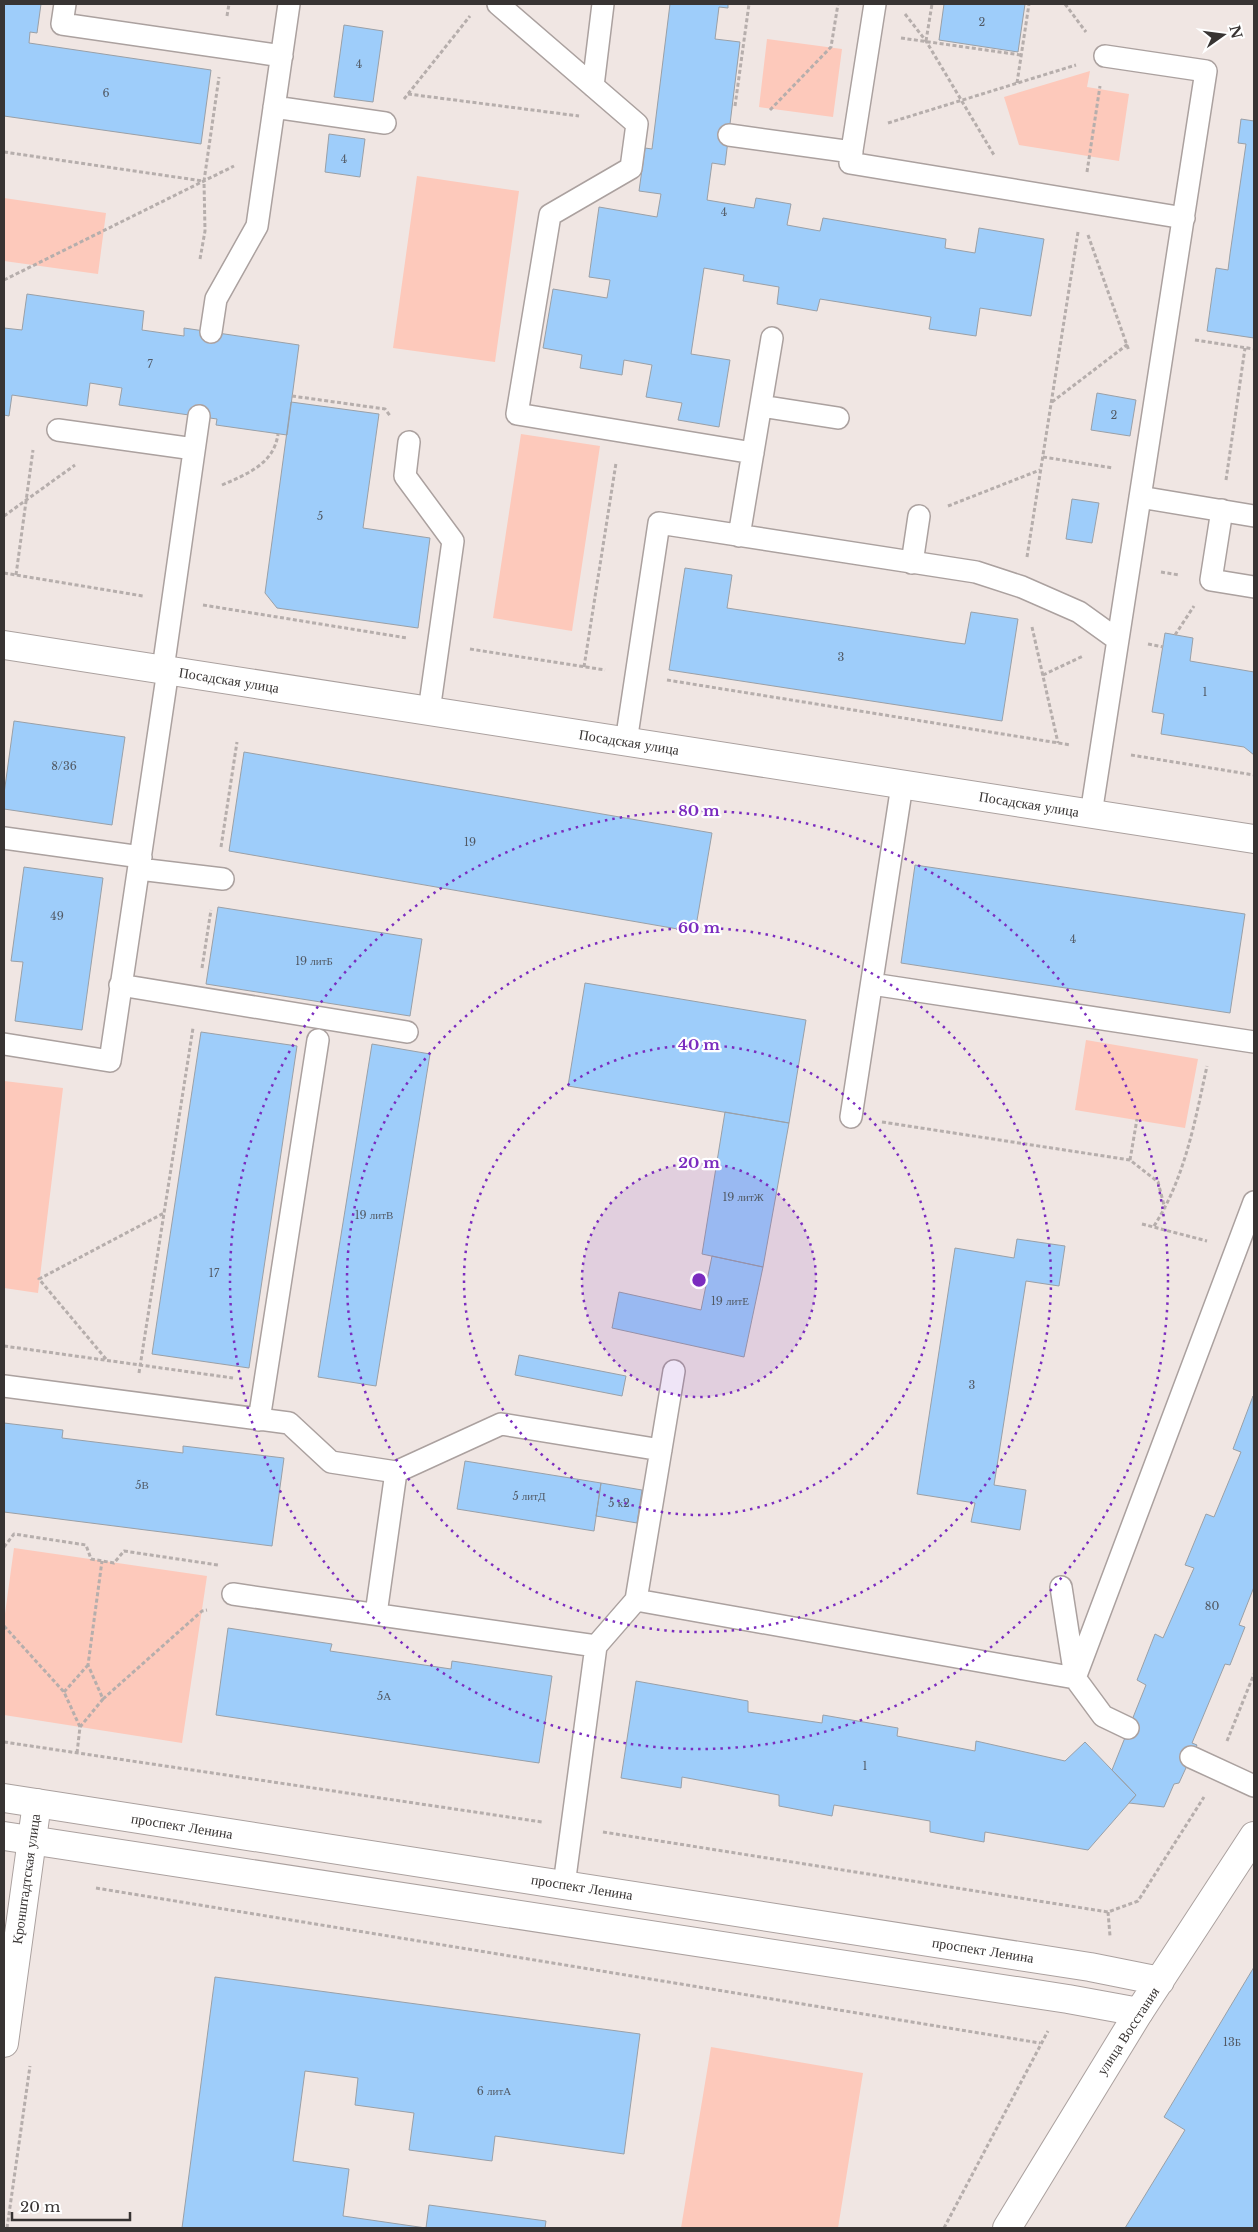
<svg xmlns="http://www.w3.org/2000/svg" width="1258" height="2232" viewBox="0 0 1258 2232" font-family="'Libre Baskerville',serif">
  <rect width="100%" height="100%" fill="#f0e6e3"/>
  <!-- green -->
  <path fill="#fdc9bb" d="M767 39 842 49 833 117 759 107Z
    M1090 71 1087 87 1129 94 1119 161 1019 145 1004 97Z
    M417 176 519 191 495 362 393 348Z
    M4 198 106 213 98 274 4 261Z
    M521 434 600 446 572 631 493 618Z
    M1086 1040 1198 1059 1185 1128 1075 1110Z
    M4 1081 63 1088 38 1293 4 1288Z
    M14 1548 207 1576 182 1743 4 1715V1621Z
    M711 2047 863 2073 838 2228H681Z"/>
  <!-- building -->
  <path fill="#9ecdfa" stroke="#9aa0a7" d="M4 4H41L37 33 30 32 29 43 211 70 201 144 4 116Z
    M670 4H728V8L719 7 715 39 740 42 725 165 712 163 707 200 754 208 756 198 791 204 787 225 820 231 823 218 946 239 945 248 975 253 979 228 1044 239 1031 316 980 308 976 336 929 329 931 317 820 299 817 311 777 304 779 287 743 281 744 275 704 268 691 354 730 360 719 427 678 420 682 403 646 397 652 365 624 360 622 375 580 368 582 355 543 348 553 289 607 298 610 280 589 277 599 207 657 217 661 194 639 191 645 148 652 149Z
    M944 4H1025L1018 52 939 40Z
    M344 25 383 31 373 102 334 97Z
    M1241 119 1254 121V338L1207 331 1216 268 1228 270 1230 254 1246 144 1238 143Z
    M329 134 365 139 360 177 325 172Z
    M27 294 144 311 142 330 184 336V328L299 345 287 435 216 425 217 419 119 405 122 388 90 383 87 406 12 395 9 416 4 415V328L22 330Z
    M1097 393 1136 400 1130 436 1091 430Z
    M291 402 379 414 363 528 430 538 418 628 277 608 265 593Z
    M1072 499 1099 503 1092 543 1066 539Z
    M685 568 732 575 727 608 950 642 965 644 971 612 1018 619 1002 721 669 670Z
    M1165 633 1193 638 1190 661 1254 672V755L1244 747 1161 734 1164 714 1152 712Z
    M14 721 125 737 112 825 4 809V794Z
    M244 752 712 833 695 932 229 851Z
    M915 865 1245 914 1230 1013 901 963Z
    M24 867 103 878 82 1030 15 1021 23 962 11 961Z
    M218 907 422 939 410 1016 206 984Z
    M585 983 806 1020 789 1123 568 1086Z
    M201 1032 297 1046 249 1368 152 1354Z
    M372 1044 430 1054 376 1386 318 1377Z
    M725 1112 789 1123 763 1267 702 1254Z
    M1017 1239 1065 1246 1059 1286 1026 1281 994 1485 1026 1490 1020 1530 971 1522 975 1503 917 1494 955 1248 1014 1258Z
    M712 1256 763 1267 744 1357 612 1328 619 1292 701 1310Z
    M519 1355 626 1376 622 1396 515 1375Z
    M1253 1396 1254 1587 1239 1625 1245 1627 1230 1665 1225 1664 1192 1743 1197 1745 1191 1757 1179 1783 1174 1784 1164 1807 1129 1803 1136 1795 1112 1770 1146 1685 1137 1680 1155 1634 1163 1638 1194 1568 1185 1565 1206 1514 1214 1517 1241 1452 1233 1449Z
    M4 1423 63 1430 62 1438 119 1445 183 1453V1446L284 1458 272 1546 4 1512Z
    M465 1461 601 1483 594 1531 457 1509Z
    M601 1483 642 1490 637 1523 596 1516Z
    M228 1628 332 1644 330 1651 451 1669 452 1661 552 1676 539 1763 216 1715Z
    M636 1681 748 1701V1712L822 1723 823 1715 898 1728 897 1736 975 1751 976 1741 1065 1761 1085 1742 1136 1795 1088 1850 985 1832 984 1842 930 1832V1821L834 1805 832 1816 779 1806V1795L682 1777 681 1788 621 1778Z
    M1254 1967V2228H1125L1185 2130 1164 2117Z
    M215 1977 640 2034 624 2154 495 2136 492 2161 409 2150 414 2113 355 2105 358 2078 305 2071 293 2161 349 2169 343 2216 426 2228 429 2205 546 2221 545 2228H182Z"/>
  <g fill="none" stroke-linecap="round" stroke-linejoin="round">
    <defs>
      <path id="service" d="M65 4 62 24 282 56
        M498 4 637 124 631 168 550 215 517 414 753 453
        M875 4 850 163 1184 218
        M593 86 603 4
        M274 107 385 123
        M729 135 852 152
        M211 332 216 299 257 226 289 4
        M761 406 838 418
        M58 430 194 449
        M409 442 405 476 453 541 429 711
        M1140 497 1254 516
        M1222 510 1211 580 1254 587
        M739 536 772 338
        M912 563 919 516
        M163 669 199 416
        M626 742 659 523 976 572 1022 587 1079 612 1118 640
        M1091 814 1206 71 1105 56
        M4 838 141 857
        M139 869 223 879
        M872 984 1254 1042
        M120 985 407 1032
        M4 1044 110 1061 168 670
        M851 1117 902 785
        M4 1386 289 1423 331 1462 396 1472 501 1424 661 1450
        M259 1420 318 1040
        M1061 1587 1075 1677
        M233 1594 596 1646
        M636 1600 1075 1678 1103 1716 1128 1728
        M376 1614 396 1472
        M1075 1678 1254 1202
        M1191 1757 1254 1786
        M564 1885 596 1646 636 1600 674 1371"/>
      <path id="minor" d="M4 645 1254 839
        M4 2043 37 1803"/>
      <path id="tertiary" d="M1007 2228 1139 2012"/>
      <path id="secondary" d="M4 1798 1090 1967 1160 1981
        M4 1836 1068 1999 1139 2012 1254 1836"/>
    </defs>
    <!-- service casing -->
    <use href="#service" stroke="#aba19f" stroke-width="24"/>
    <!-- minor casing -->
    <use href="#minor" stroke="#aba19f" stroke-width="30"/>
    <!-- tertiary casing -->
    <use href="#tertiary" stroke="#aba19f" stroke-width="30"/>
    <!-- secondary casing -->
    <use href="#secondary" stroke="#aba19f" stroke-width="30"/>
    <!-- path -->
    <path stroke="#b6aeac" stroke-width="3" stroke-dasharray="4 2.5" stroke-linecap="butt" d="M1065 4 1086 32
      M905 14 926 41 994 155
      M227 16 229 4
      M901 38 1021 55
      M926 41 932 4
      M1017 83 1029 4
      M408 94 579 116
      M404 99 470 16
      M735 106 749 4
      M770 110 831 47 838 4
      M888 123 1076 65
      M4 152 203 181
      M1087 172 1100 86
      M1088 235 1129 351
      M200 259 205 231 204 181 219 77
      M4 280 234 166
      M1195 340 1254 349
      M292 396 385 409 391 417
      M1052 402 1128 344
      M1043 457 1113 468
      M1226 480 1245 348
      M222 485C247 474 274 464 278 434
      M948 506 1040 470
      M4 516 75 465
      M1027 557 1078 232
      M1161 572 1179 575
      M4 573 143 596
      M16 575 33 450
      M203 605 407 638
      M1032 627 1058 743
      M1175 635 1194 606
      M1148 644 1163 647
      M470 649 605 670
      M584 667 616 463
      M1043 675 1083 656
      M667 680 1071 745
      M1131 755 1254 775
      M221 847 237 742
      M202 968 211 910
      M882 1122 1130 1160 1158 1182 1165 1209
      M1130 1160 1137 1119
      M1142 1224 1207 1241
      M1154 1226C1185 1178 1195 1121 1207 1066
      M4 1346 233 1378
      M106 1359 39 1279 164 1213
      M139 1373 193 1028
      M4 1547 14 1534 86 1545 91 1559 114 1563 124 1551 218 1565
      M4 1626 64 1692 80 1727
      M64 1692 88 1665
      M103 1699 202 1611 207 1610
      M1227 1741 1254 1674
      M4 1742 542 1822
      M77 1753 80 1727 103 1699 88 1665 102 1561
      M603 1832 1108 1912 1138 1901 1204 1797
      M96 1888 1040 2043
      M1108 1912 1110 1936
      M7 2228 30 2066
      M944 2228 1048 2031"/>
    <!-- service -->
    <use href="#service" stroke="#fff" stroke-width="21"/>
    <!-- minor -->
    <use href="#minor" stroke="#fff" stroke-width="28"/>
    <!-- tertiary -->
    <use href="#tertiary" stroke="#fff" stroke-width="28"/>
    <!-- secondary -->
    <use href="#secondary" stroke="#fff" stroke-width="28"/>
  </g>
  <!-- distance rings -->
  <circle cx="699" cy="1280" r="117" fill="#7b2cbf" fill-opacity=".12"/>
  <g fill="none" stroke="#7b2cbf" stroke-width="2.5" stroke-dasharray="2.5 5">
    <circle cx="699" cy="1280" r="117"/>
    <circle cx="699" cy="1280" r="235"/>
    <circle cx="699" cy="1280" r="352"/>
    <circle cx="699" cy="1280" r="469"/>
  </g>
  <g text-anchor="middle" stroke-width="4.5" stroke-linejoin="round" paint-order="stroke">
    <!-- number labels -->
    <g font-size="11" fill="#525a65">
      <text x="982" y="26">2</text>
      <text x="359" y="68">4</text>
      <text x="106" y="97">6</text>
      <text x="344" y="163">4</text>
      <text x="724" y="216">4</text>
      <text x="150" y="368">7</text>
      <text x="1114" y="419">2</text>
      <text x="320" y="520">5</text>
      <text x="841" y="661">3</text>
      <text x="1205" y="696">1</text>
      <text x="64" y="770">8/36</text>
      <text x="470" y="846">19</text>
      <text x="57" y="920">49</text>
      <text x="1073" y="943">4</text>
      <text x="314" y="965">19 литБ</text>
      <text x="743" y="1201">19 литЖ</text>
      <text x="374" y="1219">19 литВ</text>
      <text x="214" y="1277">17</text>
      <text x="730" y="1305">19 литЕ</text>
      <text x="972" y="1389">3</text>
      <text x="142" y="1489">5В</text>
      <text x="529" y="1500">5 литД</text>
      <text x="619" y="1507">5 к2</text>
      <text x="1212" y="1610">80</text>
      <text x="384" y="1700">5А</text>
      <text x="865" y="1770">1</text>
      <text x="1232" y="2046">13Б</text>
      <text x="494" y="2095">6 литА</text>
    </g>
    <!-- street labels -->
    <g font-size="14" fill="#383433" stroke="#fff">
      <text transform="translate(229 680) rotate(9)" y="5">Посадская улица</text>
      <text transform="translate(629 742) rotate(9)" y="5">Посадская улица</text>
      <text transform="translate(1029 804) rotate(9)" y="5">Посадская улица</text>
      <text transform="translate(182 1826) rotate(9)" y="5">проспект Ленина</text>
      <text transform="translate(26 1879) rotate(-82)" y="5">Кронштадтская улица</text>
      <text transform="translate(582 1887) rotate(9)" y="5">проспект Ленина</text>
      <text transform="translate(983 1950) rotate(9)" y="5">проспект Ленина</text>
      <text transform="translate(1128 2031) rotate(-57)" y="5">улица Восстания</text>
    </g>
  </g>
  <circle cx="699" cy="1280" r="8" fill="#7b2cbf" stroke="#fff" stroke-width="2.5"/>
  <g font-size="15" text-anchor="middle" font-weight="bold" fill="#7b2cbf" stroke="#fff" stroke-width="4.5" stroke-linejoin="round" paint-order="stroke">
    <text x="699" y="816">80 m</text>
    <text x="699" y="933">60 m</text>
    <text x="699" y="1050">40 m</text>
    <text x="699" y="1168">20 m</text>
  </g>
  <!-- border -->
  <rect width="1258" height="2232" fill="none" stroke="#383433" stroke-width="10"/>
  <!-- north arrow -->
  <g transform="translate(1223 35) rotate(76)" stroke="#ffffff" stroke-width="4" paint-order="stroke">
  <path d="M0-4L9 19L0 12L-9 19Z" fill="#383433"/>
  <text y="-8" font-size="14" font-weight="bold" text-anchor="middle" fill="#383433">N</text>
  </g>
  <!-- scale -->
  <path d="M12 2212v8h118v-8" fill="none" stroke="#383433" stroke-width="2.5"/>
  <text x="20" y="2212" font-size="15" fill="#383433" stroke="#ffffff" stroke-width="4" paint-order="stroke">20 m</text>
</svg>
